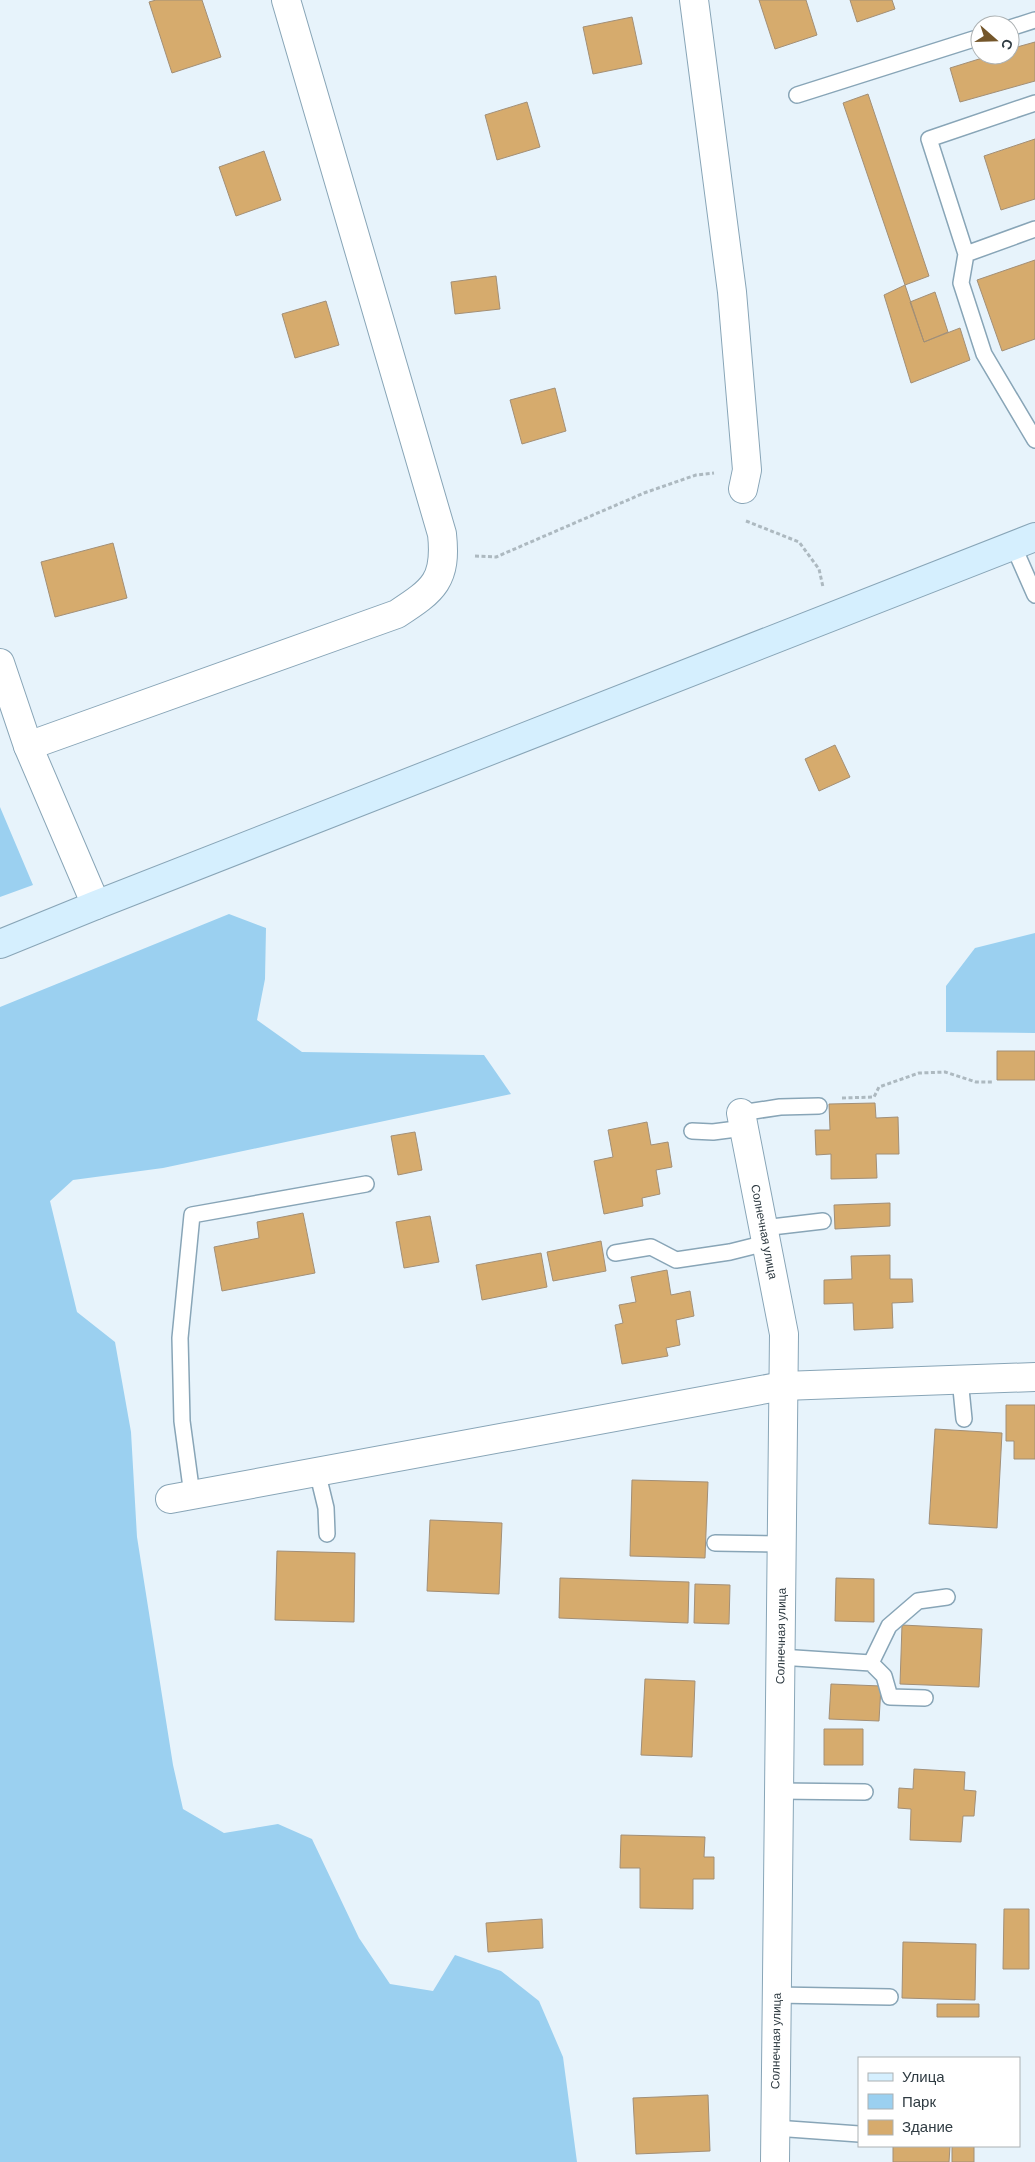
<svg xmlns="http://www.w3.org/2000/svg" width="1035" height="2162" viewBox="0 0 1035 2162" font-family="Barlow,sans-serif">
  <rect width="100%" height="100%" fill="#e7f3fb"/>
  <!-- green -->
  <path fill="#9bd0f0" d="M0 807 33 885 0 897Z
    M229 914 266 928 265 979 257 1020 302 1052 484 1055 511 1094 163 1168 73 1180 50 1201 77 1312 115 1342 131 1432 137 1537 173 1765 183 1809 224 1833 278 1824 312 1839 359 1938 390 1984 433 1991 455 1955 501 1971 539 2001 563 2057 577 2162H0V1007Z
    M1035 933V1033L946 1032V986L975 948Z"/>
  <!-- building -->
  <path fill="#d6ab6d" stroke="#a28f77" d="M156 0H202L221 57 172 73 149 2Z
    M759 0H806L817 35 775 49Z
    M850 0H892L895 9 857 22Z
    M632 17 642 64 593 74 583 27Z
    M1035 42V81L960 102 950 68 992 55H1010V49Z
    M868 94 929 276 905 285 843 103Z
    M527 102 540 147 497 160 485 115Z
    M1035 139V199L1001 210 984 156Z
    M264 151 281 200 236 216 219 167Z
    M1035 260V339L1002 351 977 280Z
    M496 276 500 309 455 314 451 282Z
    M905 285 924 342 960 328 970 360 911 383 884 295Z
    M935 292 948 332 924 342 910 302Z
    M326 301 339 345 295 358 282 314Z
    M555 388 566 431 522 444 510 400Z
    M113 543 127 598 55 617 41 562Z
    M835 745 850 777 819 791 805 759Z
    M997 1051H1035V1080H997Z
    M875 1103 876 1118 898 1117 899 1154H876L877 1178 831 1179V1154L816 1155 815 1130H830L829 1104Z
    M647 1122 651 1145 668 1142 672 1167 656 1170 660 1194 642 1198 643 1206 604 1214 594 1161 613 1157 608 1130Z
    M415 1132 422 1170 398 1175 391 1136Z
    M890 1203V1226L835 1229 834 1205Z
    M303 1213 315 1273 222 1291 214 1247 259 1238 257 1222Z
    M430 1216 439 1262 404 1268 396 1222Z
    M601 1241 606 1271 553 1281 547 1252Z
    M541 1253 547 1287 482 1300 476 1265Z
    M890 1255V1279H912L913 1302 892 1303 893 1328 854 1330 853 1303 824 1304V1280L852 1279 851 1256Z
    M667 1270 671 1295 690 1291 694 1316 676 1320 680 1345 666 1348 668 1356 622 1364 615 1325 623 1323 619 1305 636 1302 631 1277Z
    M1006 1405H1035V1459H1014V1441H1006Z
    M935 1429 1002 1433 997 1528 929 1524Z
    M632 1480 708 1482 705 1558 630 1556Z
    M430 1520 502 1523 499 1594 427 1591Z
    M277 1551 355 1553 354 1622 275 1620Z
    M560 1578 689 1582 688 1623 559 1618Z
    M836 1578 874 1579V1622L835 1621Z
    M695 1584 730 1585 729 1624 694 1623Z
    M902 1625 982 1629 979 1687 900 1684Z
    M645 1679 695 1681 692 1757 641 1755Z
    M831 1684 881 1686 879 1721 829 1719Z
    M824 1729H863V1765H824Z
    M914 1769 965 1772 964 1790 976 1791 974 1816H963L961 1842 910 1840 911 1809 898 1808 899 1788 913 1789Z
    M621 1835 705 1837 704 1857H714V1879H693V1909L640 1908V1868H620Z
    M1004 1909H1029V1969H1003Z
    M542 1919 543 1948 488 1952 486 1923Z
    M903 1942 976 1944 975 2000 902 1998Z
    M937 2004H979V2017H937Z
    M708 2095 710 2151 636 2154 633 2098Z
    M893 2146H950L949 2162H893Z
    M952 2146H974V2162H952Z"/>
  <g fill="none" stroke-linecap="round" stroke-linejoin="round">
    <defs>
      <path id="service" d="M1010 28 1035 20
        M797 95 980 37
        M1035 103 929 139 966 254 961 283 984 354 1035 440
        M966 254 1035 229
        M1013 545 1035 595
        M741 1113 780 1107 819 1106
        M692 1131 713 1132 744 1128
        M763 1228 823 1221
        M615 1253 651 1247 676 1260 730 1252 766 1243
        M960 1379 964 1419
        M317 1471 326 1508 327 1534
        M192 1495 182 1421 180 1338 192 1215 366 1184
        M715 1543 782 1544
        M780 1657 871 1663 884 1676 890 1697 925 1698
        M871 1663 889 1626 918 1601 947 1597
        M779 1791 865 1792
        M776 1995 890 1997
        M775 2128 859 2134"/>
      <g id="minor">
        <path d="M694 0 732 292 747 470 743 489"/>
        <path d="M0 663 28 746 96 905"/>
        <path d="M28 746 397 614C434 590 447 580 442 534L286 0"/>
        <path id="s1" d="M741 1113 784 1334 775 2162"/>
        <path d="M170 1499 783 1386 1035 1377"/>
      </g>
      <path id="secondary" d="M0 944 96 905 1035 537"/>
    </defs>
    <!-- service casing -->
    <use href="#service" stroke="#88a5b7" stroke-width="18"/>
    <!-- minor casing -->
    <use href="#minor" stroke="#88a5b7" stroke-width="30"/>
    <!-- secondary casing -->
    <use href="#secondary" stroke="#88a5b7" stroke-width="30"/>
    <!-- path -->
    <path stroke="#adb9c0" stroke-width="3" stroke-dasharray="4 2.5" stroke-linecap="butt" d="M746 521 799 542 819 569 823 587
      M475 556 496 557 644 493 696 475 714 473
      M842 1098 874 1097 879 1087 919 1073 945 1072 976 1082H994"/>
    <!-- service -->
    <use href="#service" stroke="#fff" stroke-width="15"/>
    <!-- minor -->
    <use href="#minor" stroke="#fff" stroke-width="28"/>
    <!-- secondary -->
    <use href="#secondary" stroke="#d5effe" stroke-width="28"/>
  </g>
  <g text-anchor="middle" stroke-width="4.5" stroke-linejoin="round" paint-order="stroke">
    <!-- street labels -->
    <g font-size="12" fill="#2f3b42" stroke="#fff">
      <text dy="4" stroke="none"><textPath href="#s1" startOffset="121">Солнечная улица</textPath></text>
      <text transform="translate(781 1636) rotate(-89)" y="4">Солнечная улица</text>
      <text transform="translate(776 2041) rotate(-89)" y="4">Солнечная улица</text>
    </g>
  </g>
  <!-- legend -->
  <rect x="858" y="2057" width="162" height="90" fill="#ffffff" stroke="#acb1b3"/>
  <rect x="868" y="2073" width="25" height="8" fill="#d5effe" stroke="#acb1b3"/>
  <text x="902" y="2082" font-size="15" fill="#2f3b42">Улица</text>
  <rect x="868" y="2094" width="25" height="15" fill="#9bd0f0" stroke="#acb1b3"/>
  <text x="902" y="2107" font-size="15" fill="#2f3b42">Парк</text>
  <rect x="868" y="2120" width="25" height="15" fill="#d6ab6d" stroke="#acb1b3"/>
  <text x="902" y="2132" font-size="15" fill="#2f3b42">Здание</text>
  <!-- north arrow -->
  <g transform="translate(995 40) rotate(110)"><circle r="24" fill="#ffffff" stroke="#acb1b3"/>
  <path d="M0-4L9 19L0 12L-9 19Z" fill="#74562a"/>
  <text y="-8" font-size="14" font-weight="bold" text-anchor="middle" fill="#2f3b42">С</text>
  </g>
</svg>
